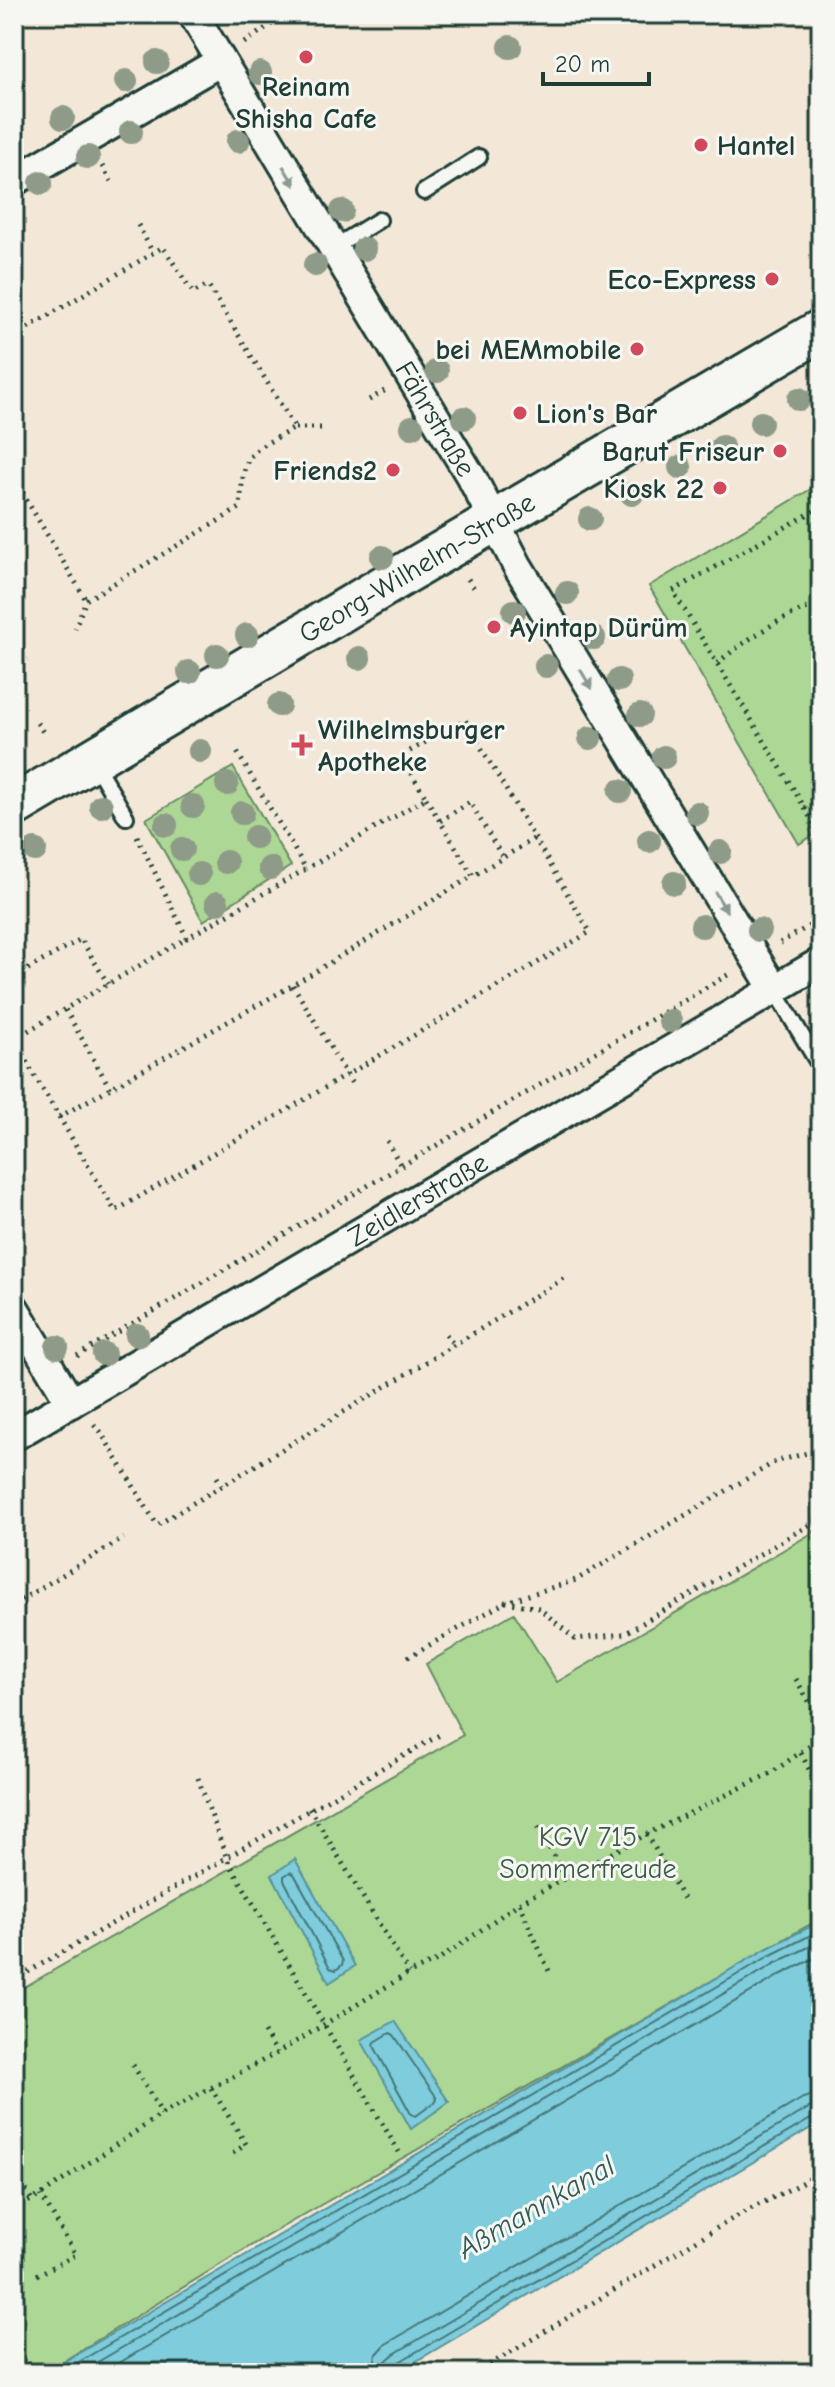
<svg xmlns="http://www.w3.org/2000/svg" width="835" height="2387" viewBox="0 0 835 2387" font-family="'Comic Neue',sans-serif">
  <rect width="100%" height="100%" fill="#f3e8d8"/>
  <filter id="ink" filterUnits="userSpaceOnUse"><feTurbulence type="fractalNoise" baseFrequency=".0125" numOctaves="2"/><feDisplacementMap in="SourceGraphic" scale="16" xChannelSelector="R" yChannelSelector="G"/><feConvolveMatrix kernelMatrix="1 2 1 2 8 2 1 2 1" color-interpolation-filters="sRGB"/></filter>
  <g filter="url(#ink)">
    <!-- green -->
    <path fill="#add795" stroke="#668a64" stroke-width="2" d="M821 483V823L810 830 812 836 799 844 649 586Z
      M233 767 291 866 203 921 146 819Z
      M821 1528V1918L265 2237 44 2373H14V1993L463 1735 426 1664 514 1613 557 1682Z"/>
    <!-- water -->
    <path fill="#7eccdc" stroke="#589399" stroke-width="2" d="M295 1859 355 1966 329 1983 272 1875Z
      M821 1921V2122L396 2373H45L766 1949Z
      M395 2021 449 2102 411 2129 361 2040Z"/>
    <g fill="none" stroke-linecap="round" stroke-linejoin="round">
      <!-- shore -->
      <path stroke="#457677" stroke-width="2" d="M290 1872 294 1874 343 1961 342 1965 336 1970 330 1968 284 1880V1876Z
        M390 2033 394 2035 437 2098 435 2102 416 2116 411 2114 374 2046 375 2042Z
        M60 2373 769 1956 821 1930
        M79 2373 774 1964 821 1941
        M102 2373 780 1975 821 1955
        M372 2373 376 2355 386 2344 803 2098 821 2093
        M384 2373 386 2361 394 2354 809 2108 821 2105
        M394 2373 399 2362 814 2117 821 2116"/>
      <defs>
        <path id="lane" d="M424 192 479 157
          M333 248 379 220
          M94 762 126 817
          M774 989 821 1068"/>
        <g id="street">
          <path id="s1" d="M193 14 473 480 517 565 774 989"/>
          <path d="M14 181 221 61"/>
          <path d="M14 1308 71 1403"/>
          <path id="s2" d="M14 1436 821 962"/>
        </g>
        <g id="secondary">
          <path id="s3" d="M14 806 421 564 821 330"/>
        </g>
      </defs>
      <!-- lane casing -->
      <use href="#lane" stroke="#1f3d34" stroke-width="20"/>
      <!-- street casing -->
      <use href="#street" stroke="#1f3d34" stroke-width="34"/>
      <!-- secondary casing -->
      <use href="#secondary" stroke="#1f3d34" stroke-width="46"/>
      <!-- path -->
      <path stroke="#1f3d34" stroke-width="5" stroke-dasharray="2 6" stroke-linecap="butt" d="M244 43 286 14
        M102 166 113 185
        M138 225 153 253
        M14 336 163 247 193 293 208 285 295 428C246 454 244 451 240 508L86 600 75 628
        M369 400 386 390
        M295 428H324
        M14 479 86 600
        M821 507 673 591 805 808 821 799
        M468 579 476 591
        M717 663C748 639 783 614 821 604
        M14 667 28 659
        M37 723 45 735
        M426 798 473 876 535 838
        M805 808 815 827
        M440 821 470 802 503 858
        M137 836 187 938 306 869 237 752
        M780 943 821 919
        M14 977 81 939 108 984
        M293 985 354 1087
        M14 1039 65 1009
        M14 1041 115 1211 590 932 465 720 401 756 426 798 306 869
        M110 1088 65 1009 187 938
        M59 1117 293 985 473 876
        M387 1141 401 1166
        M446 1334 453 1344
        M77 1356 731 973
        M14 1394 27 1386
        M94 1425 100 1431 157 1525 568 1276
        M821 1449 775 1462 576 1580 506 1602 539 1608 575 1639 624 1634 821 1518
        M217 1477 222 1485
        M14 1604 124 1538
        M408 1657 506 1602
        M796 1679 821 1723
        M801 1753 821 1794
        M198 1778 227 1859 399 2152
        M309 1808 409 1973
        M538 1827 566 1879
        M647 1834 685 1902
        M519 1903 549 1971
        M14 1980 443 1733
        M264 2032 277 2053
        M133 2065 162 2114
        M211 2088 246 2144 229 2156
        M14 2169 32 2200
        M14 2209 41 2195 162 2114 277 2053 409 1973 439 1960 519 1903 647 1834 771 1773 821 1738
        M37 2275 76 2255 41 2195
        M476 2373 737 2216 821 2173"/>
      <!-- lane -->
      <use href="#lane" stroke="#f6f6f2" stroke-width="14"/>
      <!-- street -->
      <use href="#street" stroke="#f6f6f2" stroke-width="28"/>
      <!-- secondary -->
      <use href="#secondary" stroke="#f6f6f2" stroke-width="40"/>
    </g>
    <!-- trees -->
    <g fill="#8e9b88">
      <circle cx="510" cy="47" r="12"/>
      <circle cx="157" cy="62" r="12"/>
      <circle cx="260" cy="73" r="12"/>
      <circle cx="126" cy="81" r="12"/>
      <circle cx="63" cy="118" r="12"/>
      <circle cx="131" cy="132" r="12"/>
      <circle cx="238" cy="141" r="12"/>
      <circle cx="88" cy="157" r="12"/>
      <circle cx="41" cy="183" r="12"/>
      <circle cx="342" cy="211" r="12"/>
      <circle cx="364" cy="249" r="12"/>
      <circle cx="315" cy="265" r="12"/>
      <circle cx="437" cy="371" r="12"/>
      <circle cx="799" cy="399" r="12"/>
      <circle cx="464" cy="418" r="12"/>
      <circle cx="761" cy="423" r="12"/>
      <circle cx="412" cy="427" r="12"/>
      <circle cx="722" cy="447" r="12"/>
      <circle cx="680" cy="467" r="12"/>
      <circle cx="632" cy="494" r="12"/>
      <circle cx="590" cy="519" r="12"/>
      <circle cx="382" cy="557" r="12"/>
      <circle cx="567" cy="593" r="12"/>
      <circle cx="514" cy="611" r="12"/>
      <circle cx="247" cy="635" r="12"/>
      <circle cx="594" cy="638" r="12"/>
      <circle cx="217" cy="655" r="12"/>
      <circle cx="359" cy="658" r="12"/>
      <circle cx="546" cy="666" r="12"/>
      <circle cx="189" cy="672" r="12"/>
      <circle cx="619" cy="680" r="12"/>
      <circle cx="279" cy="705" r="12"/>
      <circle cx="640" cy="715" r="12"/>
      <circle cx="590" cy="738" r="12"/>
      <circle cx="200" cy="751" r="12"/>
      <circle cx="664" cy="757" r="12"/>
      <circle cx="227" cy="784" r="12"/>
      <circle cx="620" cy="791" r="12"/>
      <circle cx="101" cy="806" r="12"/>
      <circle cx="193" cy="806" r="12"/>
      <circle cx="242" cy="813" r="12"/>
      <circle cx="697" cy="813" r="12"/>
      <circle cx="166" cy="825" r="12"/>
      <circle cx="255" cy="837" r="12"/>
      <circle cx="649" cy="841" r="12"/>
      <circle cx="182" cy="849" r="12"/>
      <circle cx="35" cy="850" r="12"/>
      <circle cx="720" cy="852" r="12"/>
      <circle cx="226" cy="862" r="12"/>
      <circle cx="270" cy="868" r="12"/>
      <circle cx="199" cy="874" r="12"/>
      <circle cx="674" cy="883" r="12"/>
      <circle cx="217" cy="903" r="12"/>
      <circle cx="702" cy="926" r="12"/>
      <circle cx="759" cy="930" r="12"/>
      <circle cx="670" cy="1021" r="12"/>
      <circle cx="137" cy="1335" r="12"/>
      <circle cx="57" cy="1347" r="12"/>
      <circle cx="104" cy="1354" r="12"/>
    </g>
    <!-- one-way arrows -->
    <defs><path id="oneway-solid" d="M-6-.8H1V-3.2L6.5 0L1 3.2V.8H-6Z" transform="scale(2)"/></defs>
    <g fill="#8a9a93">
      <use href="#oneway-solid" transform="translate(289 176) rotate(59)"/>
      <use href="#oneway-solid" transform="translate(586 679) rotate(59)"/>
      <use href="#oneway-solid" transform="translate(721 902) rotate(59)"/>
    </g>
  </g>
  <!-- markers -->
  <g fill="#d1495b" stroke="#f6f6f2" stroke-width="3">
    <circle cx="306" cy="57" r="8"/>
    <circle cx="701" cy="145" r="8"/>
    <circle cx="772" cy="279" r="8"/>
    <circle cx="637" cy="349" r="8"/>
    <circle cx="520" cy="413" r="8"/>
    <circle cx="780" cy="451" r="8"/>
    <circle cx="393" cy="470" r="8"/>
    <circle cx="720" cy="488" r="8"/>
    <circle cx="494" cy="627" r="8"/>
    <path d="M298 733h8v8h8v8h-8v8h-8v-8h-8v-8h8z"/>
  </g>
  <g text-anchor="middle" stroke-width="6" stroke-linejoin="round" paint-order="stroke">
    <!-- poi labels -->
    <g font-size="28" font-weight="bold" fill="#1f3d34" stroke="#f6f6f2" text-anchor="end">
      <text x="306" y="96" text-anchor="middle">Reinam<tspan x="306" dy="32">Shisha Cafe</tspan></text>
      <text x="717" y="155" text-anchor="start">Hantel</text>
      <text x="756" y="289">Eco-Express</text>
      <text x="621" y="359">bei MEMmobile</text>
      <text x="536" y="423" text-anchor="start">Lion's Bar</text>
      <text x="764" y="461">Barut Friseur</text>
      <text x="377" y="480">Friends2</text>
      <text x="704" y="498">Kiosk 22</text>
      <text x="510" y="637" text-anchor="start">Ayintap Dürüm</text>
      <text x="318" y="739" text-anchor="start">Wilhelmsburger<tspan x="318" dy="32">Apotheke</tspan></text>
    </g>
    <!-- street labels -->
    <g font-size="28" fill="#1f3d34" stroke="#f6f6f2">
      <text dy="10" stroke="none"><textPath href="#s1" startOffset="472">Fährstraße</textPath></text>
      <text dy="10" stroke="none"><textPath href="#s3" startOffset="468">Georg-Wilhelm-Straße</textPath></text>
      <text dy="10" stroke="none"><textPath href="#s2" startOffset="468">Zeidlerstraße</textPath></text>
    </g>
    <!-- park labels -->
    <g font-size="28" fill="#3b5c47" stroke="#f6f6f2">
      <text x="588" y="1846">KGV 715<tspan x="588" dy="32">Sommerfreude</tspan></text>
    </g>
    <!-- water labels -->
    <g font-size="30" font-style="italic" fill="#325a56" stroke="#f6f6f2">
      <text transform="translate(536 2207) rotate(-30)" y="10">Aßmannkanal</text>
    </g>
  </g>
  <!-- margin -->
  <rect width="835" height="2387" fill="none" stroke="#f6f6f2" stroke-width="48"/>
  <rect x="24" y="24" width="787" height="2339" fill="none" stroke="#1f3d34" stroke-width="3" filter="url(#ink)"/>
  <!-- scale -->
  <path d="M543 72v12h106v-12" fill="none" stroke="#1f3d34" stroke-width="4"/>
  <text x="555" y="72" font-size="24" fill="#1f3d34" stroke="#f6f6f2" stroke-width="6" paint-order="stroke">20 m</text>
</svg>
